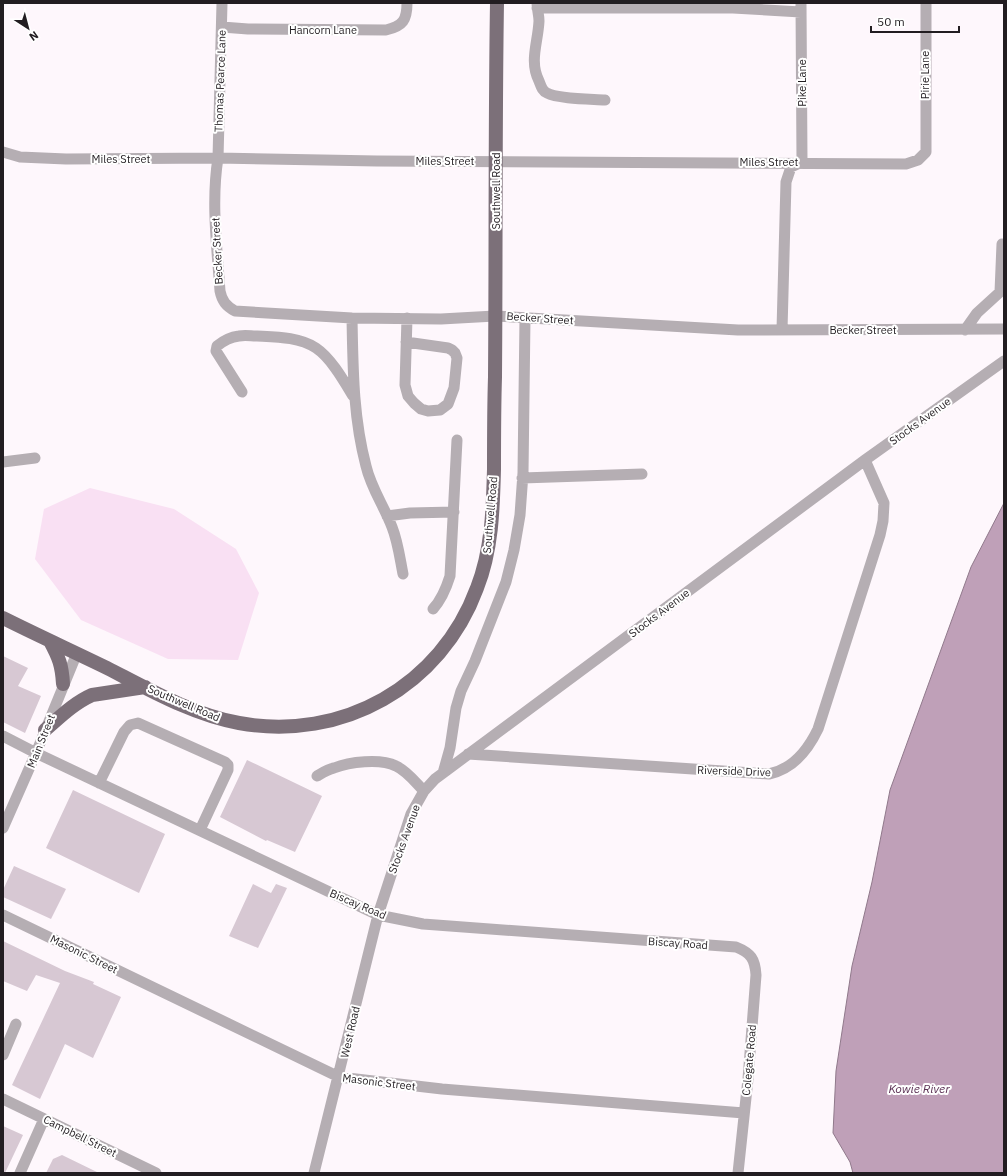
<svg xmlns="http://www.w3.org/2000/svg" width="1007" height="1176" viewBox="0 0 1007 1176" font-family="'IBM Plex Sans',sans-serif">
  <rect width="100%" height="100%" fill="#fef7fc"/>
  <!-- green -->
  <path fill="#f9e0f3" d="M90 488 174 509 236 549 259 593 238 660 168 659 81 620 35 559 44 509Z"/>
  <!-- water -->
  <path fill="#bfa0b8" stroke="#90798b" d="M1004 503V1173H853L850 1162 833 1133 836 1071 852 966 872 882 890 790 971 567Z"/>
  <!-- building -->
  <path fill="#d7c8d3" d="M3 656 28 668 18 686 41 696 25 733 3 722Z
    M247 760 322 796 295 852 267 840 266 841 220 817Z
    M73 790 165 834 139 893 46 848Z
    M14 866 66 889 51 919 3 897V890Z
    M253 884 271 893 276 884 287 888 258 948 229 936Z
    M3 941 65 971 94 982 93 984 121 997 93 1058 65 1044 40 1099 12 1085 60 983 36 975 27 991 3 981Z
    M3 1126 23 1135 5 1173H3Z
    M62 1155 99 1173H46L53 1159Z"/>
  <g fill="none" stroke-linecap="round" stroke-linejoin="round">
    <!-- minor -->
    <path stroke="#b5aeb3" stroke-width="11" d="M222 3 218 158C211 202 217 247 220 291 222 301 226 306 235 311L352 318 441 319 495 316 738 330 1004 329
      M537 3C537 9 539 15 539 21 538 43 529 61 539 81 541 86 542 91 547 93 558 99 592 99 605 100
      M537 8H733L801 12
      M222 27 248 29 386 30C403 26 407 20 407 3
      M3 152 20 157 66 159 218 158 377 161 906 164 918 160 926 152V3
      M352 318C353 368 353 417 366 466 371 488 384 506 392 527 398 542 400 559 403 574
      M782 330 786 182 791 167 802 162 801 3
      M965 330 977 313 1000 292 1002 244
      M406 342 448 348 452 350 455 353 457 358 454 388 448 404 440 410 428 411 421 409 414 403 408 396 405 385 407 318
      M242 392 216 351 217 346C223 341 231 337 239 336 245 335 251 336 257 336 277 337 299 337 316 348 331 358 344 381 353 396
      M3 462 35 458
      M522 478 642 474
      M387 516 410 513 454 512
      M433 609C442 599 446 589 450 576L457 440
      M3 736 36 753 378 915 423 924 736 947C751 953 755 959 756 975L748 1079 738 1173
      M468 754 769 774C793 769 808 750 818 729L880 535 883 521 884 503 865 460
      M443 773 450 748 456 708 461 691 475 661 506 582 514 550 520 515 523 473 525 318
      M317 776C322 773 328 769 334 768 349 762 380 758 396 766 407 771 415 782 424 791
      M99 783 124 732 130 725 138 723 225 762 228 765V770L200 830
      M3 828 36 753 77 653
      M3 915 339 1077 442 1089 744 1113
      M3 1055 16 1024
      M3 1099 156 1173
      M20 1173 44 1119
      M314 1173 378 915 411 814 424 791 435 779 865 460 1004 361"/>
    <!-- major -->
    <path stroke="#7c7079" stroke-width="14" d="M3 618C37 635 72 651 107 668 148 689 193 715 239 723 342 742 441 686 477 588 492 550 493 509 494 469 494 438 494 407 495 377 496 252 495 128 497 3
      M50 641C59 658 62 665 63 684
      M45 730C60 717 74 703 92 695L145 687"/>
  </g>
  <g text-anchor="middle" stroke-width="4" stroke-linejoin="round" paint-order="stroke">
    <!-- street labels -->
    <g font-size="11" fill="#221d21" stroke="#fff">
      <text x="323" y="34">Hancorn Lane</text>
      <text transform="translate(925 75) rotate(-90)" y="4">Pirie Lane</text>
      <text transform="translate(220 81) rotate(-88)" y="4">Thomas Pearce Lane</text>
      <text transform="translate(802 83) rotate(-90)" y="4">Pike Lane</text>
      <text x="121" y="163">Miles Street</text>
      <text x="445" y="165">Miles Street</text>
      <text x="769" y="166">Miles Street</text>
      <text transform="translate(496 191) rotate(-90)" y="4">Southwell Road</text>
      <text transform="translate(217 251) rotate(-93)" y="4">Becker Street</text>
      <text transform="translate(540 318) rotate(4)" y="4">Becker Street</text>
      <text x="863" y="334">Becker Street</text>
      <text transform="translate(920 421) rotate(-36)" y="4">Stocks Avenue</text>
      <text transform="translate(490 515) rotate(-85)" y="4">Southwell Road</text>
      <text transform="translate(659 613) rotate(-37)" y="4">Stocks Avenue</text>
      <text transform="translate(184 703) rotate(23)" y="4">Southwell Road</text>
      <text transform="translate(41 741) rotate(-68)" y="4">Main Street</text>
      <text transform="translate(734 771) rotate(2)" y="4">Riverside Drive</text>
      <text transform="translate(404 839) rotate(-70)" y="4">Stocks Avenue</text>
      <text transform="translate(358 904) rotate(23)" y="4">Biscay Road</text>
      <text transform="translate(678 943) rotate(4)" y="4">Biscay Road</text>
      <text transform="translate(84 954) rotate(26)" y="4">Masonic Street</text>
      <text transform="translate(350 1032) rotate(-77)" y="4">West Road</text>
      <text transform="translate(749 1060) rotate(-85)" y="4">Colegate Road</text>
      <text transform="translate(379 1082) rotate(7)" y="4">Masonic Street</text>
      <text transform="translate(80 1136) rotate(26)" y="4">Campbell Street</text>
    </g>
    <!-- water labels -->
    <g font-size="12" font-style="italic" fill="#5b3154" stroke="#fff">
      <text x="919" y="1093">Kowie River</text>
    </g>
  </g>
  <!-- border -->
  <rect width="1007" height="1176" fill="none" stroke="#221d21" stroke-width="8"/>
  <!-- north arrow -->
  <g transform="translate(28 28) rotate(144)" stroke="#ffffff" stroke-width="3" paint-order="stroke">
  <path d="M0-3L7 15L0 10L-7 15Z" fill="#221d21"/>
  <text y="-6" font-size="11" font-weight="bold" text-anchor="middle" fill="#221d21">N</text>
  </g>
  <!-- scale -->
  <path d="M871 26v6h88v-6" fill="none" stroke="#221d21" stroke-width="2"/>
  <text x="877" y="26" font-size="12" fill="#221d21" stroke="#ffffff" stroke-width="3" paint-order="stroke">50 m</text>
</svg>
